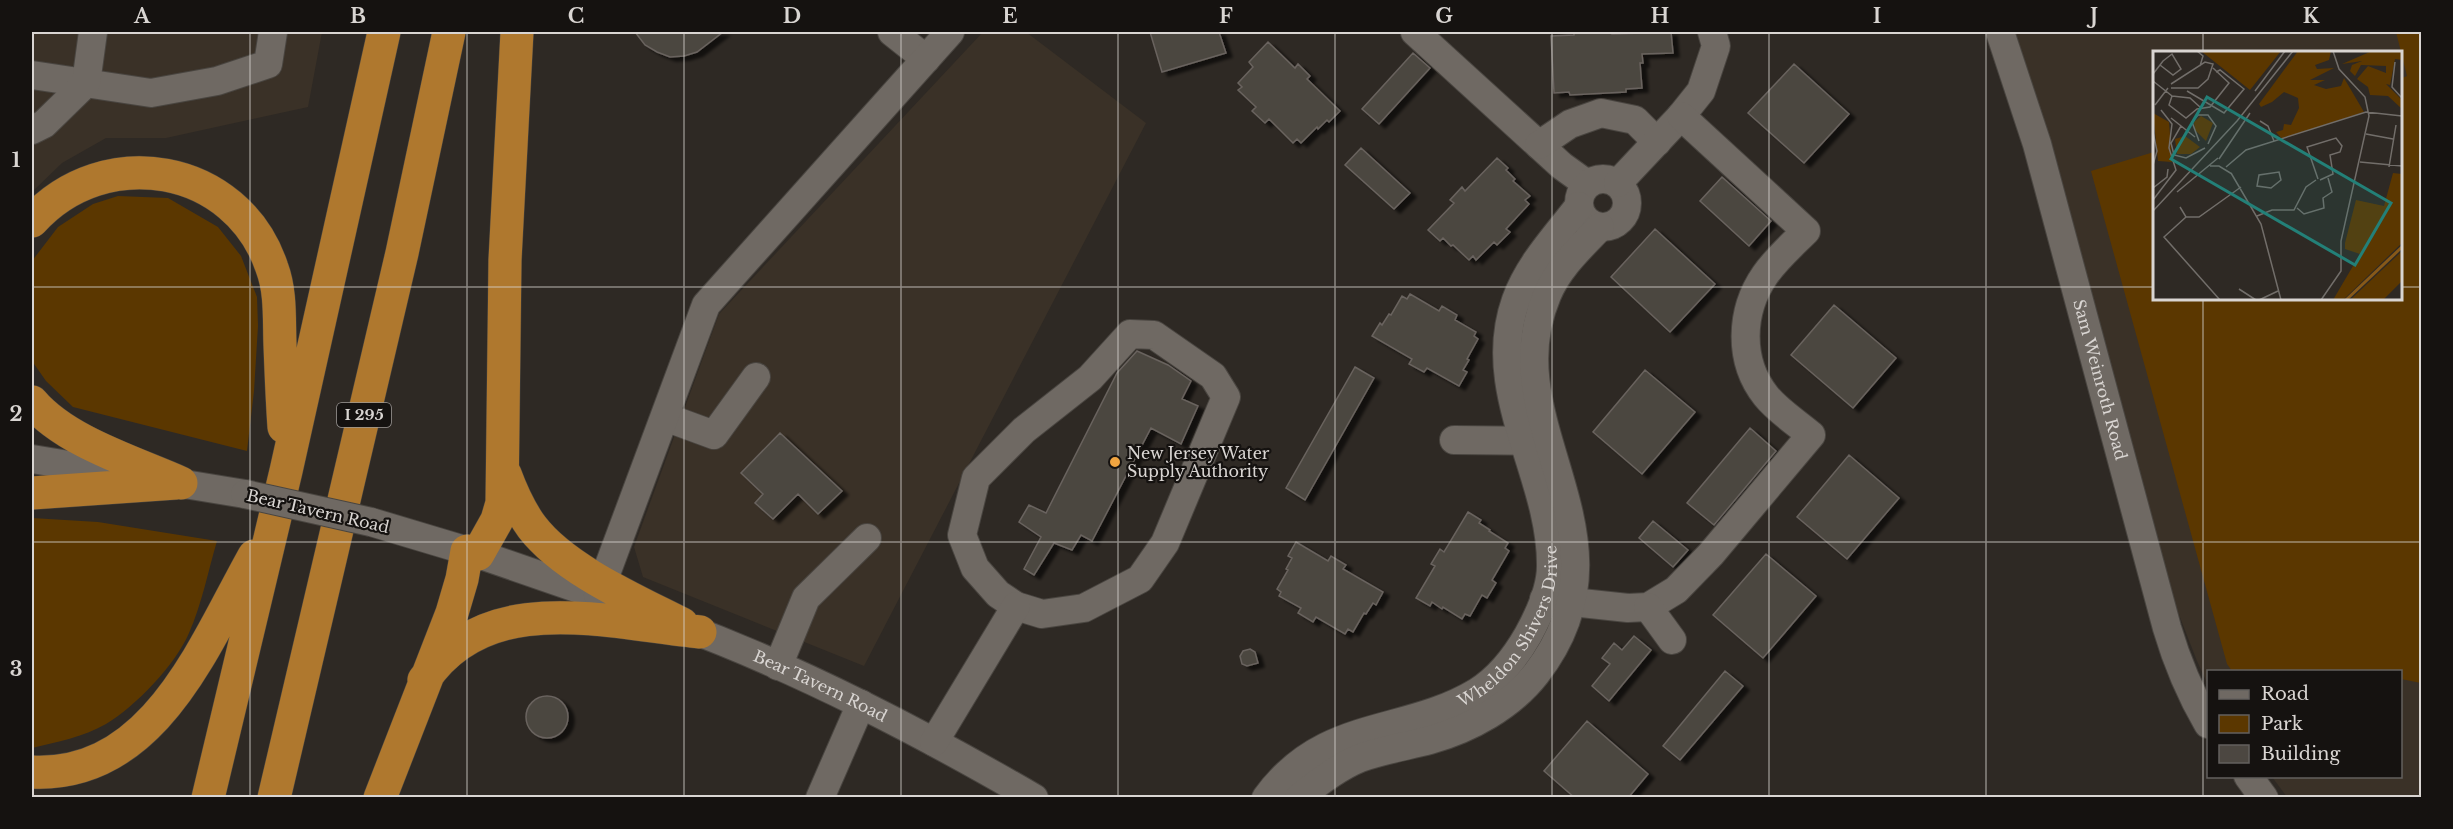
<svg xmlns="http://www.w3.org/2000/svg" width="2453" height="829" viewBox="0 0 2453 829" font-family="'Libre Baskerville',serif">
  <defs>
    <filter id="shadow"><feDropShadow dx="6" dy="4" stdDeviation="1.5" flood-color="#0009"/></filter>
  </defs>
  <rect width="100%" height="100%" fill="#2e2924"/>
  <!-- built -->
  <path fill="#3a3127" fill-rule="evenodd" d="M32 32H322L308 107 166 138H106L62 163 32 192Z
    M983 32H1026L1146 123 864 666 643 577 634 547 719 314Z
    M2006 32H2421V797H2287L2272 777 2400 776V672H2208V685L2197 661 2169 589ZM2154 52H2400V298H2154Z"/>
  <!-- green -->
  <path fill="#5b3700" d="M2396 32H2422L2421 683 2401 679 2400 672 2232 671 2227 664 2091 171 2154 152V298H2400V79L2407 76Z
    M118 196 168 198 218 227 241 256 257 297 258 326 254 391 247 451 73 407 46 381 32 361V261L58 227 93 204Z
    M32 518 98 522 217 541C208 571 202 604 189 633 176 664 135 707 106 724 83 737 57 742 32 748Z"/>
  <!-- building -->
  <path fill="#4c4741" stroke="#69635e" stroke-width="1.5" filter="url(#shadow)" d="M635 32H723L697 52 684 56 670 57 657 52 645 45Z
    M1150 32H1219L1226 53 1162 72Z
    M1574 32H1612V34L1671 32 1673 53 1642 54 1643 63H1640L1642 88 1626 89V92L1570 95 1569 92 1554 93 1551 36 1574 35Z
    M1268 42 1295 68 1298 64 1310 76 1307 79 1340 111 1329 122 1327 120 1318 129 1317 127 1301 143 1297 139 1293 143 1269 119 1265 123 1252 111 1256 107 1238 90 1242 87 1238 83 1253 67 1249 62Z
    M1413 53 1430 68 1379 124 1362 109Z
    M1794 64 1849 114 1804 163 1748 113Z
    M1361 148 1410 193 1394 209 1345 165Z
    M1497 158 1508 168 1506 170 1515 179 1513 181 1530 196 1525 200 1529 204 1506 229 1510 232 1497 245 1494 242 1476 260 1473 256 1469 260 1453 245 1451 246 1443 238 1440 241 1428 230 1454 203 1450 200 1462 187 1465 191Z
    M1722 177 1771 221 1749 246 1700 201Z
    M1655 229 1715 284 1670 332 1611 277Z
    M1410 294 1439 311 1442 306 1457 315 1455 320 1476 332 1474 336 1478 339 1467 359 1469 360 1463 370 1467 372 1459 386 1427 368 1424 372 1409 364 1412 359 1372 336 1380 323 1382 325 1389 314 1391 315 1402 296 1407 299Z
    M1834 305 1896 358 1853 408 1791 355Z
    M1137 351 1168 365 1191 381 1182 399 1198 406 1181 444 1151 428 1092 541 1081 535 1072 550 1054 543 1034 575 1024 569 1041 537 1019 522 1029 505 1046 513 1117 373Z
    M1355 367 1374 378 1305 500 1286 488Z
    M1645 370 1695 412 1642 474 1593 432Z
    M1750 428 1776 451 1714 525 1687 503Z
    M780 433 842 491 818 514 798 494 773 519 755 503 763 494 741 473Z
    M1849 455 1899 498 1847 559 1797 517Z
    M1468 512 1481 520 1479 523 1490 530 1489 531 1508 543 1505 548 1509 551 1492 580 1496 583 1487 598 1482 595 1470 616 1465 614 1462 619 1443 607 1442 609 1432 602 1430 606 1416 598 1435 566 1431 564 1440 549 1444 552Z
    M1653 521 1688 550 1673 567 1639 538Z
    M1296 542 1328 561 1331 556 1346 565 1343 569 1383 592 1376 605 1373 603 1366 614 1364 613 1353 632 1348 629 1345 634 1316 617 1313 622 1298 613 1301 608 1279 596 1281 592 1277 589 1288 570 1286 569 1292 558 1288 556Z
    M1766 554 1816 596 1763 658 1713 615Z
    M1634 636 1651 650 1609 701 1592 686 1610 664 1602 658 1614 643 1622 650Z
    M1250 649 1255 652 1258 663 1247 666 1242 664 1240 656 1243 651Z
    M1725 671 1743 686 1680 760 1663 746Z
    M526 717a21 21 0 1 1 42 0a21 21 0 1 1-42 0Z
    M1587 721 1648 774 1628 798H1575L1544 771Z"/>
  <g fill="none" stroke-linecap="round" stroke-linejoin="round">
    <defs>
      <g id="minor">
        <path d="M892 32 926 59"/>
        <path d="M1415 32 1562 166 1587 184"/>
        <path id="s1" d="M2000 32 2037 144 2167 628C2177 662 2190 693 2208 724"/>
        <path d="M32 75 151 93 217 81 268 64 273 32"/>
        <path d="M32 130 44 124 86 83 93 32"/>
        <path d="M1539 145 1570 124 1601 113 1635 120 1657 142"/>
        <circle cx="1603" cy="203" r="24"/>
        <path d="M1618 183 1681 116 1701 91 1716 46 1712 32"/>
        <path d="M1130 334 1154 335 1213 376 1226 397 1165 543 1140 579 1084 608 1042 614 1016 606 998 594 975 568 962 535 976 478 1024 430 1090 378Z"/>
        <path d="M665 417 714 435 756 377"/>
        <path d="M1454 440 1541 441"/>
        <path d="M32 459 245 494"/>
        <path d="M371 522 478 554 614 601"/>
        <path d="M598 595 706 305 950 32"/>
        <path d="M1544 599 1628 608 1648 607 1676 590 1711 554 1811 435C1797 423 1778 411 1766 396 1738 361 1740 311 1765 275 1776 259 1792 245 1806 231L1681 116"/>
        <path d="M1648 607 1672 640"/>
        <path id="s2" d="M680 625C803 671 920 732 1034 798"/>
        <path d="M778 666 806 598 867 538"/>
        <path d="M934 742 1016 606"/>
        <path d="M2248 776 2264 798"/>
        <path d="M820 798 861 704"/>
        <path id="s3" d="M1266 798C1324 718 1404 736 1477 692 1498 679 1516 656 1528 635 1539 615 1551 589 1551 566 1552 475 1483 392 1516 300 1529 264 1556 236 1579 206"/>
        <path d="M1299 798C1317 783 1338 767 1360 758 1383 750 1407 746 1430 740 1470 729 1511 706 1536 674 1643 536 1491 426 1547 295 1558 268 1580 248 1600 227"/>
      </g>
      <path id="highway" d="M32 221C104 141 237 163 272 268 281 292 279 319 280 345 281 372 282 399 284 427
        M32 402C66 442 134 462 181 483
        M505 474C512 493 520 511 532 527 564 569 635 600 682 624
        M32 493 176 483
        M478 554 497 520 502 503 505 260 517 32
        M424 680C487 587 607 623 700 632
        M32 772C154 778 204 645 254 556
        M208 798 286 471 384 32
        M274 798 402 253 449 32
        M380 798 452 613 462 579 467 551"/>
    </defs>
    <!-- minor casing -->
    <use href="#minor" stroke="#494540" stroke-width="30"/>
    <!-- highway casing -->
    <use href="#highway" stroke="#494540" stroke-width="34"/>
    <!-- minor -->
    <use href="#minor" stroke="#6f6963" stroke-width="28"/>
    <!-- highway -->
    <use href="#highway" stroke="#af782e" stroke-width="33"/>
    <defs>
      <path id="minor-bridge" d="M245 494 371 522"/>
    </defs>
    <!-- minor-bridge casing -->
    <use href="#minor-bridge" stroke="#494540" stroke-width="30" stroke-linecap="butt"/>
    <!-- minor-bridge -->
    <use href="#minor-bridge" stroke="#6f6963" stroke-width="28"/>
  </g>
  <!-- grid -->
  <path fill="none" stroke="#d9d5d2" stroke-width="1.5" stroke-opacity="0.55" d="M250 32V798M467 32V798M684 32V798M901 32V798M1118 32V798M1335 32V798M1552 32V798M1769 32V798M1986 32V798M2203 32V52M32 287H2154M2400 287H2422M2203 298V798M32 542H2422"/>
  <!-- markers -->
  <circle fill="#f1a540" stroke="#151210" stroke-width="2" cx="1115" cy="462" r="6"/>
  <g text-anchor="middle" stroke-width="4.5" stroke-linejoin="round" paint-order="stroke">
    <!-- shield labels -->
    <rect fill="#151210" stroke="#9e9a98" stroke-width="1.5" x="337" y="403" width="54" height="24" rx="4.5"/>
    <g font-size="15" font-weight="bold" fill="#d9d5d2">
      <text x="364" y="420">I 295</text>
    </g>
    <!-- street labels -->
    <g font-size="16" fill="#d9d5d2" stroke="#151210">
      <text dy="6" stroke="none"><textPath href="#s1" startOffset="362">Sam Weinroth Road</textPath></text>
      <text transform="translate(318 511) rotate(13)" y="6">Bear Tavern Road</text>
      <text dy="6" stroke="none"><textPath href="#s3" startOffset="316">Wheldon Shivers Drive</textPath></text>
      <text dy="6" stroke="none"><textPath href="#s2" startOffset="153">Bear Tavern Road</textPath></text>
    </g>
    <!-- poi labels -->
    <g font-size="16" fill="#d9d5d2" stroke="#151210" text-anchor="start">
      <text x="1127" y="459">New Jersey Water<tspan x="1127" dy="18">Supply Authority</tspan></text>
    </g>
  </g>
  <!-- overview -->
  <g transform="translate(2153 51)">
    <rect width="249" height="249" fill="#2e2924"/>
    <path d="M48 0H128L97 39ZM145 0H178L176 9 162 14 164 18 181 17 157 29H172L161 34 173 38 188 35 191 27 211 61 129 88 123 81 130 79 131 73 138 74 146 57 145 47 131 41 119 51 108 56 106 53ZM219 0H249V9L242 8 237 34 233 33 249 49V58L235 45 217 44 215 36 204 28 215 15 233 22V15L208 14 202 25 197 20 199 14 209 10 189 13ZM0 62 16 71 19 111 5 110ZM48 65 60 72 53 90 42 79 41 71ZM32 85 47 96 38 103H24L22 88ZM240 122 249 123V192L190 249H180L207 203 192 198V192L203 149 231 155ZM249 200V230L230 249H197Z" fill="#5b3700"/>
    <path fill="none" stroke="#875919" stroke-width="3" d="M193 249 249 196"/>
    <path fill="none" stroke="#726e6a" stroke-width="1.5" d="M44 0 50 5 47 15M242 11 239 36 249 47M0 23 7 14 10 10 19 3 28 18 20 24 7 14M0 30 19 45 16 54 33 67 44 58 57 56 76 32 60 17M18 33 52 11 60 13 55 28 45 37H18M34 40 71 62 91 38 67 19 63 21M102 40 132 0M19 45 37 47 48 57M2 54 15 37M18 67 42 86M107 70 115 75 121 90M28 75 18 92 21 104 33 107 52 97M0 81 4 100 0 114M213 83 240 88M46 90 39 71 45 64H55L63 75 55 93M66 108 97 62M207 111 249 115M57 115H66L79 123M73 116 93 99 213 61 249 65M236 116 243 74M126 121 128 129 118 137 104 135 106 124ZM78 122 108 173 128 249M165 128 154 96 183 87 189 95 187 101 177 104 180 123 167 129M0 137 14 126 15 118M24 141 65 107M0 149 23 119 16 97 19 73 8 59M27 156 33 166H46L88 136M144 157 151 163 171 157 170 147 179 141 175 127M0 160 84 70 140 0M104 165 119 159H141L153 136 163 129M33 166 11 186 67 249M86 238 103 249M106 249 125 240M168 249 188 220V190L216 65 212 46 186 18 180 0"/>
    <path fill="#238078" fill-opacity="0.15" stroke="#238078" stroke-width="3" d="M54 46 238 152 202 214 18 108Z"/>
    <rect width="249" height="249" fill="none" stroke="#d9d5d2" stroke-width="3"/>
  </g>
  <!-- border -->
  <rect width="2453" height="829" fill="none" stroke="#151210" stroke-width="66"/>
  <!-- legend -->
  <rect x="2207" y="670" width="195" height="108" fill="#151210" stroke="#63605e" stroke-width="1.5"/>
  <rect x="2219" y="690" width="30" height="9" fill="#6f6963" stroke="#63605e" stroke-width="1.5"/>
  <text x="2261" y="700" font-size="18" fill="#d9d5d2">Road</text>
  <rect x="2219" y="715" width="30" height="18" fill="#5b3700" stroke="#63605e" stroke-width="1.5"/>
  <text x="2261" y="730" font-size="18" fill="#d9d5d2">Park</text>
  <rect x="2219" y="745" width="30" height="18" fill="#4c4741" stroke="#63605e" stroke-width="1.5"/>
  <text x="2261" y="760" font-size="18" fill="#d9d5d2">Building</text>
  <rect x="33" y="33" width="2387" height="763" fill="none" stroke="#d9d5d2" stroke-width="2"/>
  <g font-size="20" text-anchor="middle" font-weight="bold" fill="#d9d5d2">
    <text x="142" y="23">A</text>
    <text x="358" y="23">B</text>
    <text x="576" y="23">C</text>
    <text x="792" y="23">D</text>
    <text x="1010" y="23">E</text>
    <text x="1226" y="23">F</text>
    <text x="1444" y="23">G</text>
    <text x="1660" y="23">H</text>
    <text x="1877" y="23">I</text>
    <text x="2094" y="23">J</text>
    <text x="2311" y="23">K</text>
    <text x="16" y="167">1</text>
    <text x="16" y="421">2</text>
    <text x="16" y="676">3</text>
  </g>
</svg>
